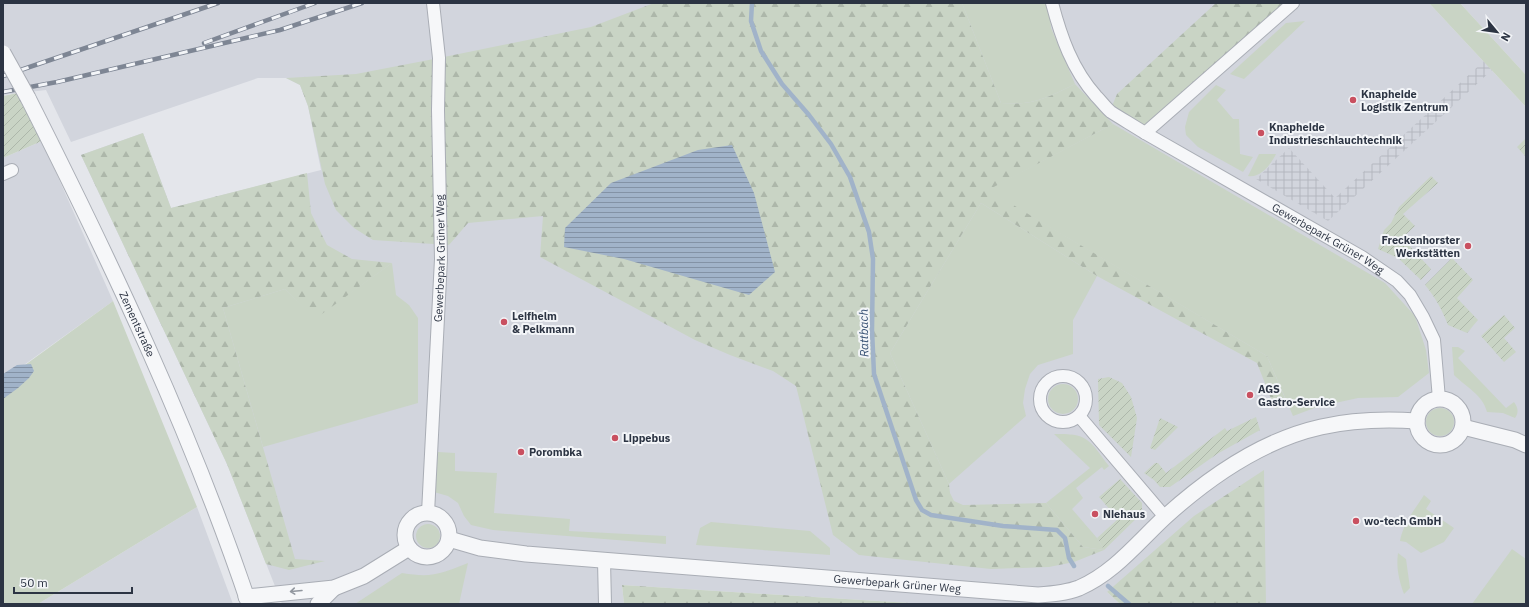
<svg xmlns="http://www.w3.org/2000/svg" width="1529" height="607" viewBox="0 0 1529 607" font-family="'IBM Plex Sans',sans-serif">
  <defs>
    <pattern id="industrial-grid" width="8" height="8" patternUnits="userSpaceOnUse"><rect width="8" height="8" fill="#d2d5dd"/><path d="M0 4h8M4 0v8" fill="none" stroke="#b4b7bf"/></pattern>
    <pattern id="forest-firs" width="22" height="20" patternUnits="userSpaceOnUse"><rect width="22" height="20" fill="#c9d4c5"/><path d="M5 1l3.5 6h-7zM16 11l3.5 6h-7z" fill="#adb7aa"/></pattern>
    <pattern id="garden-furrows" width="10" height="10" patternUnits="userSpaceOnUse"><rect width="10" height="10" fill="#c9d4c5"/><path d="M-1 1l2-2M0 10L10 0M9 11l2-2" fill="none" stroke="#adb7aa"/></pattern>
    <pattern id="water-rules" width="6" height="5" patternUnits="userSpaceOnUse"><rect width="6" height="5" fill="#a1b3c9"/><path d="M0 2.5h6" fill="none" stroke="#8392a5"/></pattern>
  </defs>
  <rect width="100%" height="100%" fill="#e4e6eb"/>
  <!-- built -->
  <path fill="#d2d5dd" d="M3 3H1429L1526 107V604H1265L1107 592 1120 604H926L622 585 624 604H282L227 464 81 155 143 133 171 208 321 170 308 106 300 85 286 78H258L71 142 46 90 3 95Z
    M1460 3H1526V75Z
    M42 141 113 301 3 380V158Z
    M197 507 233 604H38Z"/>
  <!-- industrial -->
  <path fill="url(#industrial-grid)" d="M1484 61 1492 70 1328 221 1256 179 1289 148 1335 198Z"/>
  <!-- green -->
  <path fill="#c9d4c5" d="M962 3H1049L1051 28 1075 84C1059 92 1042 101 1024 103 1017 104 1009 103 1001 103Z
    M1429 3H1460L1526 75V107Z
    M1305 21 1244 79 1230 74 1286 23Z
    M1216 85 1226 90 1217 100 1233 119H1239L1240 154 1253 157 1243 172 1198 147 1186 135 1185 127 1189 112Z
    M1113 124 1385 283 1415 316 1426 350 1429 373 1398 397 1358 398 1317 407 1293 416 1267 356 987 190Z
    M1259 154H1276C1271 164 1261 178 1248 176Z
    M981 203 1097 276 1073 320V354L1038 365 1030 374 1025 389 1023 403 1026 416 949 484 890 353Z
    M392 263 396 295 409 305 418 318V403L263 447 223 308 285 289 315 318Z
    M113 301 197 507 38 604H3V381Z
    M1452 347H1458L1465 351 1458 358 1506 408 1514 402C1518 407 1519 413 1515 418L1503 413 1487 412C1483 395 1466 387 1454 375Z
    M1048 399a15 15 0 1 1 30 0a15 15 0 1 1-30 0Z
    M1426 422a14 14 0 1 1 28 0a14 14 0 1 1-28 0Z
    M1054 434C1089 433 1089 440 1109 466L1104 470 1102 467 1076 488 1083 498 1072 509 1097 538 1104 550 1083 547 1046 503 1090 468Z
    M438 452 455 453V471L497 473 494 513 570 519 569 531 666 536V544L493 530 471 525 464 516 458 503 448 496 434 492Z
    M1424 495 1431 501 1426 509 1454 528 1444 542 1421 553 1406 542 1400 541C1403 524 1415 509 1424 495Z
    M711 522 810 531 830 548V555L696 545 700 528Z
    M416 536a12 12 0 1 1 24 0a12 12 0 1 1-24 0Z
    M1512 549 1526 559V604H1472Z
    M1398 553 1406 559 1410 588 1404 594C1399 580 1396 568 1398 553Z
    M468 563 459 604H355L402 573C432 578 440 574 468 563Z"/>
  <!-- forest -->
  <path fill="url(#forest-firs)" d="M654 3H962L1001 103C1009 103 1017 104 1024 103 1042 101 1059 92 1075 84L1113 124 988 190 1267 356 1287 403 1275 409 1257 363 1097 276 981 203 890 353 949 484 950 493 954 501 963 505 1046 503 1083 547 1104 550 1074 562 1049 567 991 569 859 555 833 535 796 386 773 371 730 355 695 340 540 257 543 216 468 223 449 245 373 240 354 228 336 210 325 184 308 106 300 85 286 78 356 74 439 58 591 27Z
    M1216 3H1286L1145 133 1110 111 1117 94Z
    M143 133 171 208 307 173 311 213 327 245 352 259 392 263 315 319 285 289 223 308 295 559 325 561 289 570 266 564 227 464 81 155Z
    M1264 470 1266 604H1120L1107 592 1194 516Z
    M622 585 926 604H624Z"/>
  <!-- garden -->
  <path fill="url(#garden-furrows)" d="M18 93 42 141 3 158V96Z
    M1526 138V157L1517 147Z
    M1431 176 1438 183 1403 214 1415 226 1402 238 1431 269 1421 280 1398 258 1378 249 1384 230 1391 223 1399 207Z
    M1452 258 1473 280 1457 298 1478 320 1467 333 1448 325C1442 310 1436 298 1425 285Z
    M1504 315 1515 328 1504 338 1516 352 1504 362 1481 336Z
    M1109 377 1122 383 1131 397 1137 418 1131 457 1099 425 1098 379Z
    M1256 417 1260 430 1217 454 1170 487H1160L1154 480 1144 473 1155 463H1158L1166 473 1225 428 1227 431Z
    M1160 418 1178 427 1155 450 1150 448Z
    M1120 479 1142 503V513L1104 550 1097 538 1118 519 1099 497Z"/>
  <!-- water -->
  <path fill="url(#water-rules)" d="M732 145 754 193 775 272 749 295 624 259 564 247 565 228 611 183 698 150Z
    M31 364 34 371 29 378 18 388 3 399V374L17 365Z"/>
  <g fill="none" stroke-linecap="round" stroke-linejoin="round">
    <!-- stream -->
    <path stroke="#a1b3c9" stroke-width="4.5" d="M752 3 751 21 761 51 782 84 809 115 831 144 850 177 869 232 873 259 872 330 874 374 916 500 922 510 931 515 1003 526 1057 530 1065 538 1069 558 1074 566
      M1108 586 1129 604"/>
    <defs>
      <g id="minor">
        <path id="s1" d="M1052 3C1061 37 1072 69 1096 96 1101 101 1106 108 1111 112 1122 119 1134 126 1145 133L1362 257 1397 281 1410 295 1423 317 1434 340 1439 399"/>
        <path d="M1145 133 1293 3"/>
        <path d="M3 174 12 170"/>
        <circle cx="1063" cy="399" r="23"/>
        <path d="M1079 416 1165 517"/>
        <path id="s2" d="M428 513 441 259 438 110 439 58 433 3"/>
        <path d="M604 561 605 604"/>
      </g>
      <g id="tertiary">
        <path id="s3" d="M28 98C111 262 190 429 249 604"/>
        <circle cx="1440" cy="422" r="23"/>
        <path d="M1463 427 1515 440 1526 445"/>
        <circle cx="427" cy="535" r="22"/>
        <path id="s4" d="M449 539 480 548 526 554 1038 595C1052 594 1066 593 1079 588 1114 573 1138 542 1165 517 1208 478 1263 440 1321 427 1352 420 1385 419 1417 421"/>
        <path d="M246 597 334 588 364 576 409 548"/>
        <path d="M318 604 334 588"/>
      </g>
    </defs>
    <!-- minor casing -->
    <use href="#minor" stroke="#a9adb5" stroke-width="14"/>
    <!-- tertiary casing -->
    <use href="#tertiary" stroke="#a9adb5" stroke-width="17"/>
    <!-- minor -->
    <use href="#minor" stroke="#f6f7f9" stroke-width="12"/>
    <!-- tertiary -->
    <use href="#tertiary" stroke="#f6f7f9" stroke-width="15"/>
    <defs>
      <path id="rail" d="M204 43 315 3
        M3 76 218 3
        M3 92 57 82 280 30 362 3"/>
    </defs>
    <!-- rail casing -->
    <use href="#rail" stroke="#7e8694" stroke-width="4.5"/>
    <!-- rail -->
    <use href="#rail" stroke="#f3f5f8" stroke-width="3" stroke-dasharray="9" stroke-linecap="butt"/>
    <defs>
      <path id="tertiary-bridge" d="M3 53 28 98"/>
    </defs>
    <!-- tertiary-bridge casing -->
    <use href="#tertiary-bridge" stroke="#a9adb5" stroke-width="17" stroke-linecap="butt"/>
    <!-- tertiary-bridge -->
    <use href="#tertiary-bridge" stroke="#f6f7f9" stroke-width="15"/>
  </g>
  <!-- one-way arrows -->
  <defs><path id="oneway-shaft" d="M-6 0H5M1.5-3L5.5 0L1.5 3" fill="none" stroke-width="1.6" stroke-linecap="round" stroke-linejoin="round"/></defs>
  <use stroke="#91969e" href="#oneway-shaft" transform="translate(296 591) rotate(175)"/>
  <!-- markers -->
  <g fill="#c95060" stroke="#f3f5f8" stroke-width="1.5">
    <circle cx="1353" cy="100" r="4"/>
    <circle cx="1261" cy="133" r="4"/>
    <circle cx="1468" cy="246" r="4"/>
    <circle cx="504" cy="322" r="4"/>
    <circle cx="1250" cy="395" r="4"/>
    <circle cx="615" cy="438" r="4"/>
    <circle cx="521" cy="452" r="4"/>
    <circle cx="1095" cy="514" r="4"/>
    <circle cx="1356" cy="521" r="4"/>
  </g>
  <g text-anchor="middle" stroke-width="4" stroke-linejoin="round" paint-order="stroke">
    <!-- poi labels -->
    <g font-size="11" font-weight="bold" fill="#2c3443" stroke="#f3f5f8" text-anchor="start">
      <text x="1361" y="98">Knapheide<tspan x="1361" dy="13">Logistik Zentrum</tspan></text>
      <text x="1269" y="131">Knapheide<tspan x="1269" dy="13">Industrieschlauchtechnik</tspan></text>
      <text x="1460" y="244" text-anchor="end">Freckenhorster<tspan x="1460" dy="13">Werkstätten</tspan></text>
      <text x="512" y="320">Leifhelm<tspan x="512" dy="13">&amp; Pelkmann</tspan></text>
      <text x="1258" y="393">AGS<tspan x="1258" dy="13">Gastro-Service</tspan></text>
      <text x="623" y="442">Lippebus</text>
      <text x="529" y="456">Porombka</text>
      <text x="1103" y="518">Niehaus</text>
      <text x="1364" y="525">wo-tech GmbH</text>
    </g>
    <!-- street labels -->
    <g font-size="11" fill="#2c3443" stroke="#f3f5f8">
      <text dy="4" stroke="none"><textPath href="#s1" startOffset="377">Gewerbepark Grüner Weg</textPath></text>
      <text dy="4" stroke="none"><textPath href="#s2" startOffset="255">Gewerbepark Grüner Weg</textPath></text>
      <text dy="4" stroke="none"><textPath href="#s3" startOffset="251">Zementstraße</textPath></text>
      <text dy="4" stroke="none"><textPath href="#s4" startOffset="451">Gewerbepark Grüner Weg</textPath></text>
    </g>
    <!-- water labels -->
    <g font-size="12" font-style="italic" fill="#385275" stroke="#f3f5f8">
      <text transform="translate(864 333) rotate(-91)" y="4">Rattbach</text>
    </g>
  </g>
  <!-- border -->
  <rect width="1529" height="607" fill="none" stroke="#2c3443" stroke-width="8"/>
  <!-- north arrow -->
  <g transform="translate(1497 32) rotate(119)" stroke="#f3f5f8" stroke-width="3" paint-order="stroke">
  <path d="M0-3L7 15L0 10L-7 15Z" fill="#2c3443"/>
  <text y="-6" font-size="11" font-weight="bold" text-anchor="middle" fill="#2c3443">N</text>
  </g>
  <!-- scale -->
  <path d="M14 587v6h118v-6" fill="none" stroke="#2c3443" stroke-width="2"/>
  <text x="20" y="587" font-size="12" fill="#2c3443" stroke="#f3f5f8" stroke-width="3" paint-order="stroke">50 m</text>
</svg>
